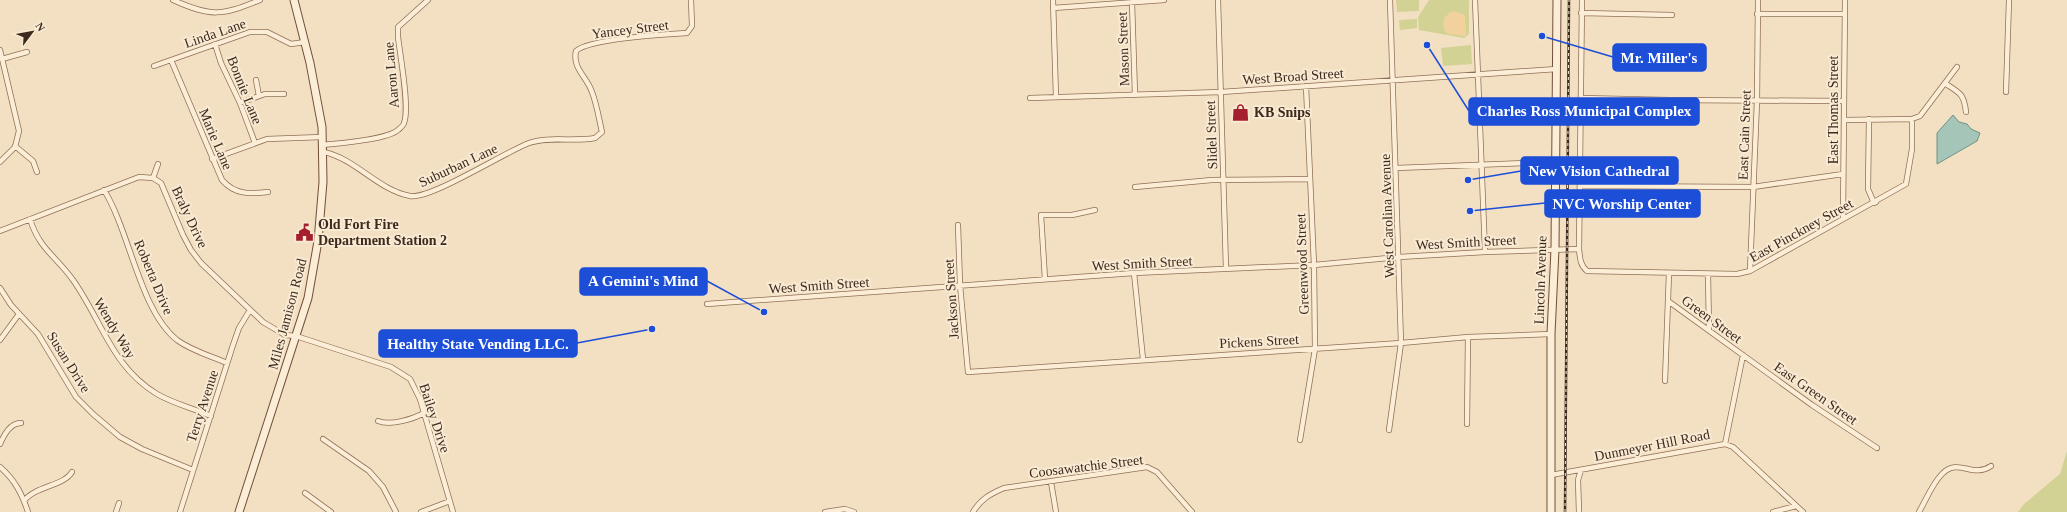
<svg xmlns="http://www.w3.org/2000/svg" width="2067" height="512" viewBox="0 0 2067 512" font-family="Georgia,serif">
  <rect width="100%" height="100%" fill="#f3dfc2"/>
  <!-- green -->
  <path fill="#d2d295" d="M1396 0H1419V11L1397 12Z
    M1429 0H1469V34L1464 38 1419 30 1418 17Z
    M1417 19V28L1400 30 1399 20Z
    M1471 45 1472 64 1443 66 1441 48Z
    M2067 451V512H2018L2024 504 2060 474Z"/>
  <!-- sand -->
  <path fill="#f1d29c" d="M1454 11 1465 15 1466 34 1465 36 1448 34C1439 27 1443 14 1454 11Z"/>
  <!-- water -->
  <path fill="#a5c5b8" stroke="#6a9585" d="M1953 115 1959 122 1967 124 1971 129 1980 133 1977 141 1937 164V133Z"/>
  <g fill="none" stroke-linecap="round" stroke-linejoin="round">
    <defs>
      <path id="street" d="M173 0C211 17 221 16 260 0
        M1053 0 1056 97
        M1218 0 1226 269
        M1475 0 1485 252
        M1582 0 1579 249C1580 258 1580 265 1587 271L1737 274 1750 271 1906 184 1912 149V119
        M1132 2 1135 95
        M1053 8 1164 0
        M1581 13 1672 15
        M1757 14H1845
        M215 44 221 63 240 103 255 143
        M0 50 19 131 15 147 0 162
        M2 59 27 52
        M171 60 222 180C235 195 250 194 268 192
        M154 66 250 32H267L291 44 305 42
        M256 80 259 96
        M1946 84C1960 93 1964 94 1966 112
        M2006 92 2009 0
        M1030 98 1221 92 1557 69
        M1581 98 1670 100 1843 101
        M240 103 265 94H284
        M1869 119 1868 189 1874 203 1876 202
        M1844 120 1912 119 1920 116 1957 67
        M323 145C340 143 386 140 398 130 400 128 404 125 404 123 410 108 400 55 398 37V27L428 0
        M15 146 33 161 37 172
        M324 152C356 159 378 190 410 196 430 200 505 152 529 143 548 136 574 142 595 138L602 132C599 119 597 105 592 92 587 77 572 68 576 51 588 39 667 34 687 33L692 26 691 0
        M212 159 267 139 322 137
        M1396 168 1555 162
        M153 178 158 164
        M1580 186 1753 187 1843 174
        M1135 187 1212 180 1310 179
        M104 190C130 232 140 311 177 340 192 351 211 356 227 363
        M30 219C39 249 57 257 73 280 102 321 112 367 157 394 174 404 193 408 211 416
        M1843 219 1845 0
        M958 225 960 285 968 372 1401 343 1468 337 1551 334
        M0 231 139 177 153 178 161 183 183 235 191 250 201 263 263 322 285 335 296 336 391 367 410 379 420 399 453 512
        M1750 271 1757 101 1758 0
        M1134 273 1143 359
        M1708 274 1709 330
        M1045 279 1041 215H1072L1095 210
        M0 288 11 305 38 334 76 397 93 414 120 437 142 449 193 470
        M1668 301 1812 405 1877 448
        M707 304 1134 273 1314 265 1399 257 1485 252 1579 249
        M0 340 19 314
        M1665 381 1669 273
        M378 421C391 426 413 419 424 413
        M1467 424 1468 337
        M1389 430 1401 343 1390 0
        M323 439 369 471 383 487 396 512
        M1300 440 1315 349 1314 265 1306 86
        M0 444C4 435 10 423 21 423
        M1725 444 1743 355
        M0 467C15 480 22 494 28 512
        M1551 475 1725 444 1733 447 1803 512
        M1051 482 1056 512
        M305 493 331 512
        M24 501C35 486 64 486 72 472
        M116 512 119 503
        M180 512 233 345 239 328 250 310
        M421 512 450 501
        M825 512 845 509 854 512
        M973 512C981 499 990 494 1004 488L1147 467 1157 472 1192 512
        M1579 512 1578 480 1581 470
        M1773 512 1796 506
        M1919 512C1926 500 1932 484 1942 474 1959 457 1972 479 1991 466"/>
      <path id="secondary" d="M239 512 308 298 318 241 323 182 322 127 310 63 294 0
        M1551 512V334L1555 249 1557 0"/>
    </defs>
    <!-- street casing -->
    <use href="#street" stroke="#8f6f57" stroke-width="6"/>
    <!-- secondary casing -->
    <use href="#secondary" stroke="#71503a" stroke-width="9"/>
    <!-- street -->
    <use href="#street" stroke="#fcedd7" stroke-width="4.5"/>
    <!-- secondary -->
    <use href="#secondary" stroke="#fcedd7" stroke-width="7"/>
    <defs>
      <path id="rail" d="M1565 512 1569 0"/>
    </defs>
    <!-- rail casing -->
    <use href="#rail" stroke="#3d291d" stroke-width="2.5"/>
    <!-- rail -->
    <use href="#rail" stroke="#f9ead3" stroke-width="1" stroke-dasharray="3" stroke-linecap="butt"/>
  </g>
  <!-- icons -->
  <defs>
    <symbol id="shop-bare" viewBox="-9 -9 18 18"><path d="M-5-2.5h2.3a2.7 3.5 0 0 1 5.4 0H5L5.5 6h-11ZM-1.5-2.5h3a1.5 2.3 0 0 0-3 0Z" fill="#a5202f" stroke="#f9ead3" stroke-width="2.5" paint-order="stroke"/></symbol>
    <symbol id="civic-bare" viewBox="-9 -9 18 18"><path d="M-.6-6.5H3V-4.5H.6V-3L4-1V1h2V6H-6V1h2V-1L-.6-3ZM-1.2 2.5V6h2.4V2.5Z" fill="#a5202f" stroke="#f9ead3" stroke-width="2.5" paint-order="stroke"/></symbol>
  </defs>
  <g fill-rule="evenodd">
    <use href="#shop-bare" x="1228" y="100" width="25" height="25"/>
    <use href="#civic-bare" x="292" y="220" width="25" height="25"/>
  </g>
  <g text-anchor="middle" stroke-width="4" stroke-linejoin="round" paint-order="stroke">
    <!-- street labels -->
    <g font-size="14" fill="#3d291d" stroke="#f9ead3">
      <text transform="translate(630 29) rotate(-7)" y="5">Yancey Street</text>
      <text transform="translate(215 33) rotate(-19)" y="5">Linda Lane</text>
      <text transform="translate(1123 49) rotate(-92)" y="5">Mason Street</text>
      <text transform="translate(391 75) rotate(-95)" y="5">Aaron Lane</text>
      <text transform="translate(1293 76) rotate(-4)" y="5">West Broad Street</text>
      <text transform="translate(245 90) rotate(68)" y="5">Bonnie Lane</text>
      <text transform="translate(1833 110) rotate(-90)" y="5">East Thomas Street</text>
      <text transform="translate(1211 135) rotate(-92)" y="5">Slidel Street</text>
      <text transform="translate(1744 135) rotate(-88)" y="5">East Cain Street</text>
      <text transform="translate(216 139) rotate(67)" y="5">Marie Lane</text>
      <text transform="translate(458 165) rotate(-25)" y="5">Suburban Lane</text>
      <text transform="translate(1387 216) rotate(-92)" y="5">West Carolina Avenue</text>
      <text transform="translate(190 217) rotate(65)" y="5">Braly Drive</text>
      <text transform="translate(1801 230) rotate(-29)" y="5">East Pinckney Street</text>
      <text transform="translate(1466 242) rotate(-3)" y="5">West Smith Street</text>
      <text transform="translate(1142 263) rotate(-3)" y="5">West Smith Street</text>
      <text transform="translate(1302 264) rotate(-92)" y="5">Greenwood Street</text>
      <text transform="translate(154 277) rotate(67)" y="5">Roberta Drive</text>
      <text transform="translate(1540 280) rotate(-88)" y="5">Lincoln Avenue</text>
      <text transform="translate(819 285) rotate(-4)" y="5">West Smith Street</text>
      <text transform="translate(951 299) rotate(-94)" y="5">Jackson Street</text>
      <text transform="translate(287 314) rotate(-75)" y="5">Miles Jamison Road</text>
      <text transform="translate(1712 319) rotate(36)" y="5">Green Street</text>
      <text transform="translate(115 328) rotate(59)" y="5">Wendy Way</text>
      <text transform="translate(1259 341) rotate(-3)" y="5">Pickens Street</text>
      <text transform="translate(69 362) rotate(58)" y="5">Susan Drive</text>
      <text transform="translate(1816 393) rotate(35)" y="5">East Green Street</text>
      <text transform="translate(202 406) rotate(-72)" y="5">Terry Avenue</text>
      <text transform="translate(435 418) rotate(72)" y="5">Bailey Drive</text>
      <text transform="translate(1652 445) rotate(-11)" y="5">Dunmeyer Hill Road</text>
      <text transform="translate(1086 466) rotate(-7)" y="5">Coosawatchie Street</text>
    </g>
    <!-- poi labels -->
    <g font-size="14" font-weight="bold" fill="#3d291d" stroke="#f9ead3" text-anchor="start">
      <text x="1254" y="117">KB Snips</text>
      <text x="318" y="229">Old Fort Fire<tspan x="318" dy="16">Department Station 2</tspan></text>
    </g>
  </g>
  <!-- callouts -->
  <path fill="none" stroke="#1d4ed8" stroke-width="1.5" d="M1542 36L1613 57M1427 45L1469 111M1468 180L1521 171M1470 211L1545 203M764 312L707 281M652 329L577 343"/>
  <g fill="#1d4ed8" stroke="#f9ead3" stroke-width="1.5">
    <circle cx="1542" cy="36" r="4"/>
    <circle cx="1427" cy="45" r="4"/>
    <circle cx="1468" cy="180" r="4"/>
    <circle cx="1470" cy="211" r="4"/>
    <circle cx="764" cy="312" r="4"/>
    <circle cx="652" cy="329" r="4"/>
  </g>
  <g fill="#1d4ed8" stroke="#1d4ed8" stroke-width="1.5">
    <rect x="1613" y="44" width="93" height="27" rx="4"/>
    <rect x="1469" y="98" width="230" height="27" rx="4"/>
    <rect x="1521" y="157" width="157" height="27" rx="4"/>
    <rect x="1545" y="190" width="155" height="27" rx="4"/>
    <rect x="580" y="268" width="127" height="27" rx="4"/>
    <rect x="379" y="330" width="198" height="27" rx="4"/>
  </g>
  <g font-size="15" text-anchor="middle" font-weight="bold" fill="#fff">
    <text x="1659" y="63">Mr. Miller's</text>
    <text x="1584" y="116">Charles Ross Municipal Complex</text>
    <text x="1599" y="176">New Vision Cathedral</text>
    <text x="1622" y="209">NVC Worship Center</text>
    <text x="643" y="286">A Gemini's Mind</text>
    <text x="478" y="349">Healthy State Vending LLC.</text>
  </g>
  <!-- north arrow -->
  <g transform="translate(32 32) rotate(58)" stroke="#f9ead3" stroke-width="3" paint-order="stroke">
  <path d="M0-3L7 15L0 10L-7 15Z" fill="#3d291d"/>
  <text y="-6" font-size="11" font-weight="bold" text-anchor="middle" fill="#3d291d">N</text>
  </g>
</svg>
